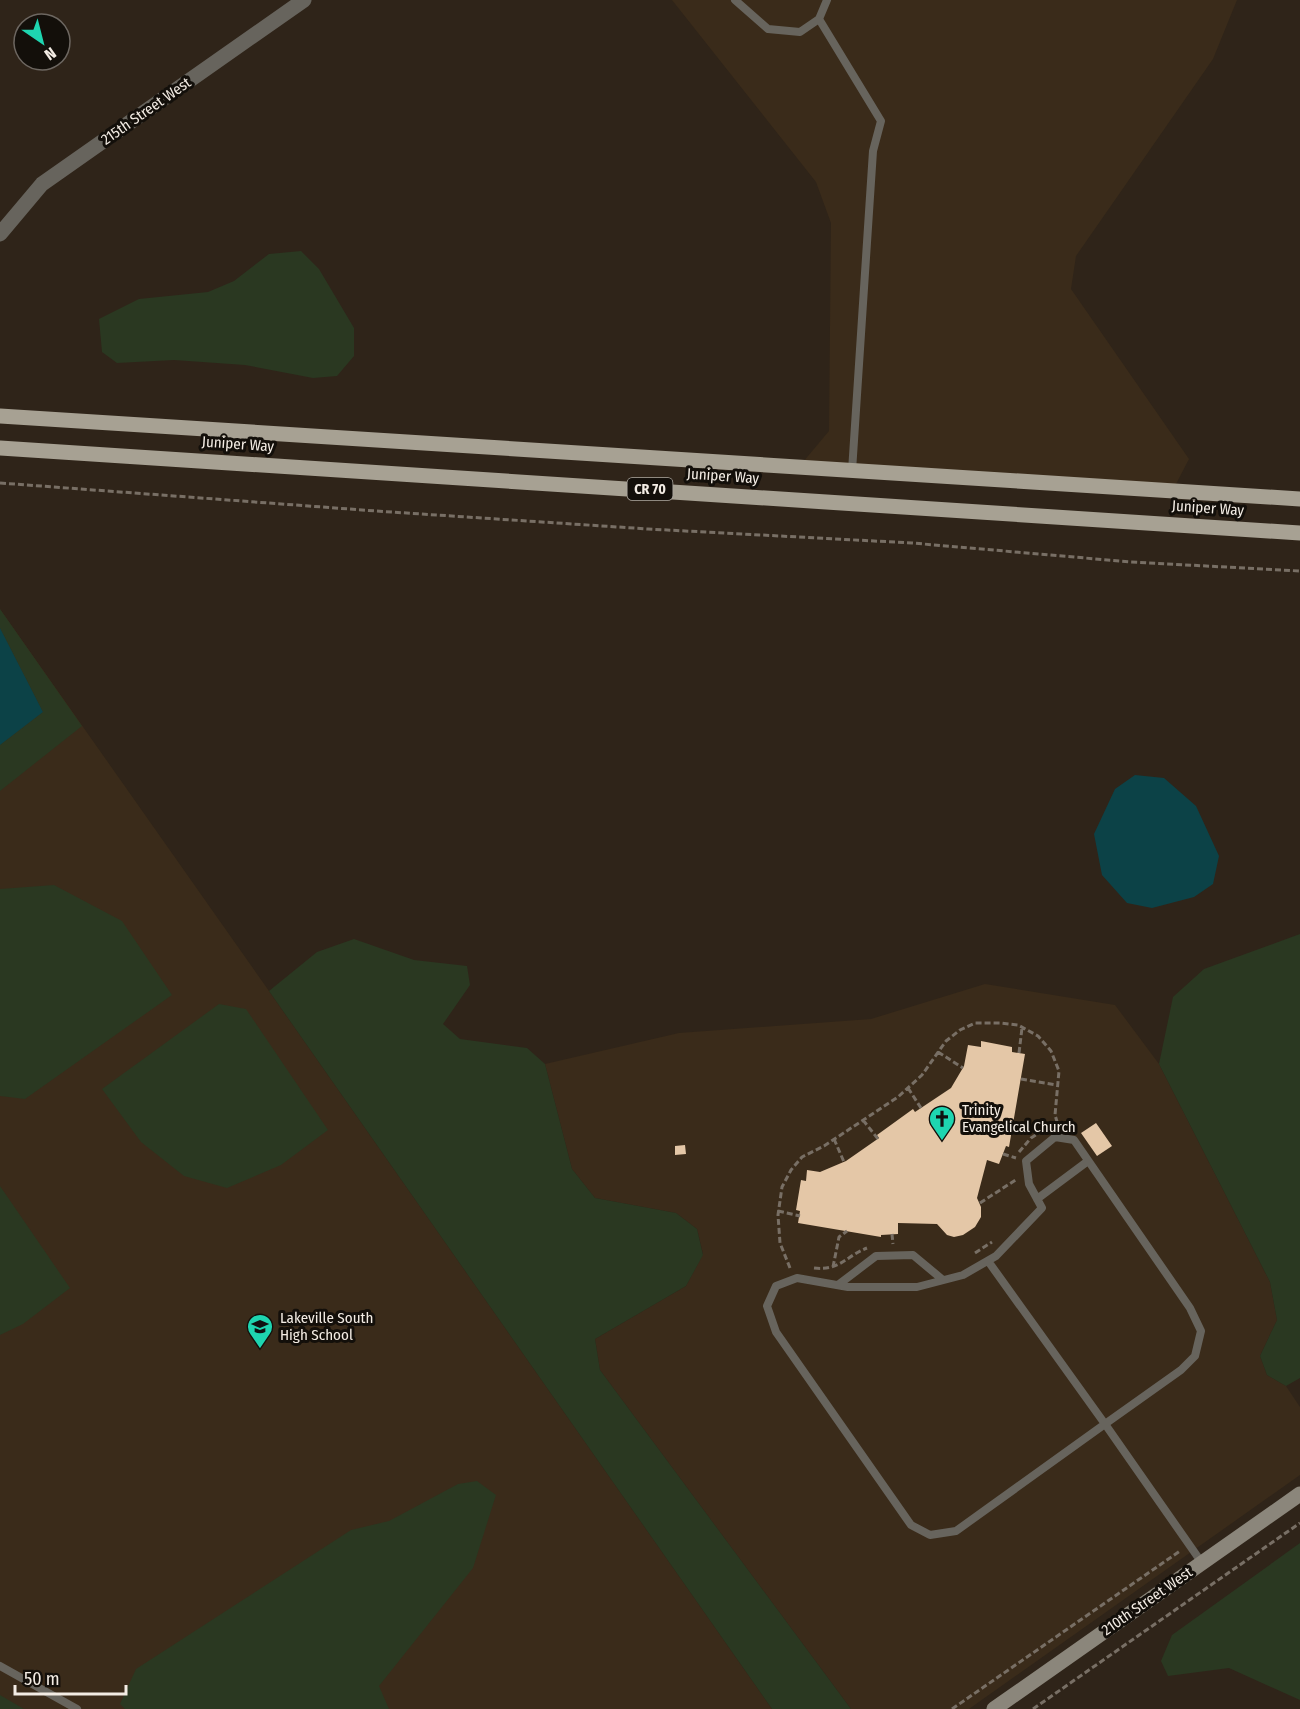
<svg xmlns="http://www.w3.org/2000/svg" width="1300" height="1709" viewBox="0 0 1300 1709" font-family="'Fira Sans Condensed',sans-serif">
  <rect width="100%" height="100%" fill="#2f2419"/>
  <!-- built -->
  <path fill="#3a2b1a" d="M672 0H1237L1213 59 1076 256 1071 289 1189 459 1175 486 798 468 829 431 831 223 816 182Z
    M0 609 269 991 772 1709H0Z
    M985 984 1115 1005 1159 1064 1270 1282 1277 1320 1260 1356 1267 1375 1286 1386 1300 1407V1475L969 1709H851L600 1370 595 1339 686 1286 703 1254 697 1229 676 1213 595 1198 572 1169 545 1064 679 1033 871 1019Z"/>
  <!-- green -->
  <path fill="#2a3821" d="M301 251 319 269 354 328V356L337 376 313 378 245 365 174 360 117 363 102 352 99 319 139 299 208 292 234 281 269 254Z
    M0 609 82 726 0 791V745L43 712 0 628Z
    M54 885 122 921 172 995 25 1099 0 1096V889Z
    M1300 934V1378L1286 1386 1267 1375 1260 1356 1277 1320 1270 1282 1159 1064 1173 997 1204 969Z
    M354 939 414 960 467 966 470 985 443 1024 460 1039 527 1048 545 1064 572 1169 595 1198 676 1213 697 1229 703 1255 686 1286 595 1339 600 1370 851 1709H772L269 991 317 952Z
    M219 1004 246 1009 328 1130 281 1165 227 1188 184 1176 141 1142 102 1089Z
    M0 1186 70 1288 23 1324 0 1335Z
    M477 1481 496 1495 473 1568 379 1686 389 1709H125L120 1704 136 1669 351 1530 389 1521 458 1484Z
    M1300 1543V1700L1229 1668 1168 1676 1161 1661 1172 1635Z
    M0 1695 24 1709H0Z"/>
  <!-- water -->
  <path fill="#0c4247" d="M0 628 43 712 0 745Z
    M1135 775 1164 778 1196 806 1219 856 1213 884 1194 897 1152 908 1127 903 1102 875 1094 834 1115 789Z"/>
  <!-- building -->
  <path fill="#e4c7a7" d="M981 1041 1012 1047V1052L1025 1054 1009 1147 1006 1146 999 1164 987 1160 977 1198 981 1207V1217L975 1227 963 1235 954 1237 947 1235 937 1224 898 1223V1234L881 1235V1237L798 1223 800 1211 796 1210 801 1180 806 1181 807 1170 820 1172 846 1161 879 1138 877 1135 913 1109 915 1112 951 1088 964 1066 968 1045 981 1047Z
    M1096 1123 1112 1146 1097 1156 1081 1133Z
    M685 1145 686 1154 675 1155V1146Z"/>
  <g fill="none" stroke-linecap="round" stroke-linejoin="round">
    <!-- path -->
    <path stroke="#786f65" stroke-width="3" stroke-dasharray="6 3" stroke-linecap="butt" d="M0 483 376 511 648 529 912 543 1131 562 1300 571
      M938 1052 963 1068
      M1019 1053 1022 1028
      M1021 1079 1057 1085
      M908 1088 921 1108
      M863 1120 878 1139
      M834 1139 844 1162
      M1019 1152 1031 1138 1057 1122
      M1003 1154 1016 1158
      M980 1203 1017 1179
      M778 1211 800 1216
      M892 1234 893 1244
      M975 1253 992 1242
      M833 1267 839 1237 847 1231
      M790 1268 780 1243 778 1215 782 1187 791 1170 802 1157 824 1146 898 1097 922 1075 946 1041 960 1030 975 1023H1000L1018 1025 1038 1036 1051 1051 1059 1071 1055 1115 1059 1128
      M814 1268C840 1271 846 1256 867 1248
      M952 1709 1180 1551
      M1033 1709 1300 1523"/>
    <!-- lane -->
    <path stroke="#67645d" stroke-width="8" d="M735 0 768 29 800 32 819 19 881 121 873 151 852 471
      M819 19 827 0
      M1037 1199 1088 1161
      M988 1261 1105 1424 1181 1370 1195 1356 1201 1331 1190 1308 1074 1140 1055 1137 1026 1161 1029 1184 1042 1208 996 1256 963 1275 917 1287H848L797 1278 776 1286 767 1306 776 1332 911 1525 930 1535 956 1531 1105 1424 1202 1563
      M838 1285 876 1256 913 1255 943 1280
      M0 1666 77 1709"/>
    <!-- street -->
    <path stroke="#67645d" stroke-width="15" d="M0 234 42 184 304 0"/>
    <!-- secondary -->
    <path stroke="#8b867b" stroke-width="15" d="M994 1709 1300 1494"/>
    <!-- primary -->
    <path stroke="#a7a193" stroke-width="15" d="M0 416 1300 499
      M0 448 1300 533"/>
  </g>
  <!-- icons -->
  <defs>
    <symbol id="church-pin" viewBox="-11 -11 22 30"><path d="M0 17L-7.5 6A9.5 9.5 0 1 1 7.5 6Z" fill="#1ed5b0" stroke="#130f0a"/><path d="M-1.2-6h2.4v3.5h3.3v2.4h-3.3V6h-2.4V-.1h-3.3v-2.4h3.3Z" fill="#111"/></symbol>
    <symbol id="school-pin" viewBox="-11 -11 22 30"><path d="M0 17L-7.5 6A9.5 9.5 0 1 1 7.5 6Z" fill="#1ed5b0" stroke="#130f0a"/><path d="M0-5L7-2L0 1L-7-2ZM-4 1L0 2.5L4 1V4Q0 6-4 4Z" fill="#111"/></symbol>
  </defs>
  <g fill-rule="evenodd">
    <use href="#church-pin" x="927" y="1104" width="30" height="40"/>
    <use href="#school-pin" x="245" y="1312" width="30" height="40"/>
  </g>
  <g text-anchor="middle" stroke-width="6" stroke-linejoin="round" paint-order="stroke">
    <!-- shield labels -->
    <rect fill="#130f0a" stroke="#b0aaa3" stroke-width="1.5" x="627.5" y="478" width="45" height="22" rx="4.5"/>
    <g font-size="14" font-weight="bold" fill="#f3ece4">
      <text x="650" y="494">CR 70</text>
    </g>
    <!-- street labels -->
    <g font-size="15" fill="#f3ece4" stroke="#130f0a">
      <text transform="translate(146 111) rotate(-35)" y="5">215th Street West</text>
      <text transform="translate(238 444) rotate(4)" y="5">Juniper Way</text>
      <text transform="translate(723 476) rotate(4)" y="5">Juniper Way</text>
      <text transform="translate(1208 508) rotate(4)" y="5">Juniper Way</text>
      <text transform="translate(1147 1601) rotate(-35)" y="5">210th Street West</text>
    </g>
    <!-- poi labels -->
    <g font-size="15" fill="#f3ece4" stroke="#130f0a" text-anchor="start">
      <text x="962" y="1115">Trinity<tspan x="962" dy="17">Evangelical Church</tspan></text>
      <text x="280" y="1323">Lakeville South<tspan x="280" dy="17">High School</tspan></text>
    </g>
  </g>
  <!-- north arrow -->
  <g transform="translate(42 42) rotate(145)"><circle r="28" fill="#130f0a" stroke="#6d6761" stroke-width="1.5"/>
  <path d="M0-4.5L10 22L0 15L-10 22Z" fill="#1ed5b0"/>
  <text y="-9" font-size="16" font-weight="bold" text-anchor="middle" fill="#f3ece4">N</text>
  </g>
  <!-- scale -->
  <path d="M15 1685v9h111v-9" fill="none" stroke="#f3ece4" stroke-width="3"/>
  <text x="24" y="1685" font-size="18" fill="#f3ece4" stroke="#130f0a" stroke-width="4.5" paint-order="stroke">50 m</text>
</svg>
